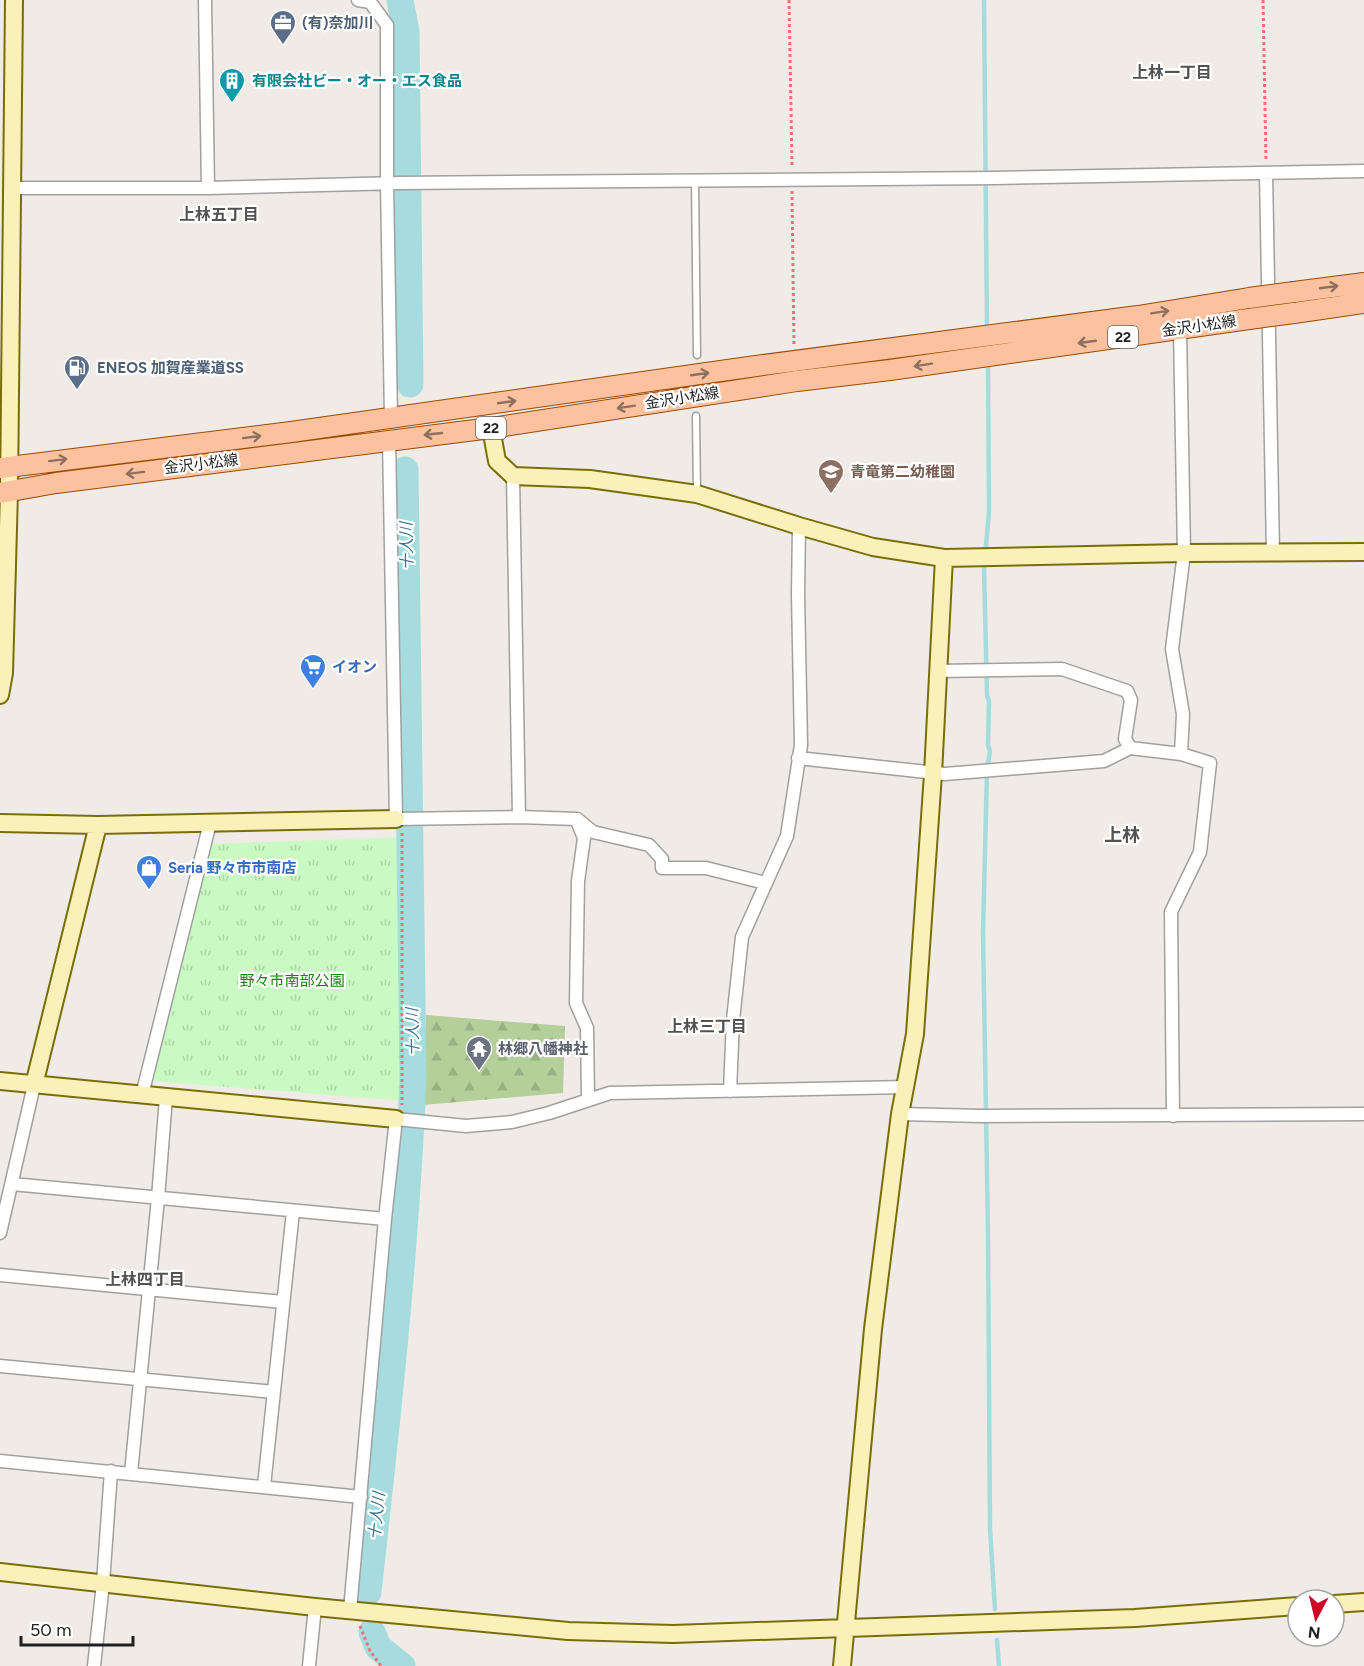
<svg xmlns="http://www.w3.org/2000/svg" width="1364" height="1666" viewBox="0 0 1364 1666" font-family="Figtree,'Noto Sans JP',sans-serif">
  <defs>
    <pattern id="forest-firs" width="22" height="20" patternUnits="userSpaceOnUse" patternTransform="scale(1.5)"><rect width="22" height="20" fill="#b4cf9a"/><path d="M5 1l3.5 6h-7zM16 11l3.5 6h-7z" fill="#9ab184"/></pattern>
    <pattern id="park-tufts" width="24" height="20" patternUnits="userSpaceOnUse" patternTransform="scale(1.5)"><rect width="24" height="20" fill="#cafac3"/><path d="M3 7l-1-3M5 7V3M7 7l1-3M15 17l-1-3M17 17v-4M19 17l1-3" fill="none" stroke="#add6a7"/></pattern>
  </defs>
  <rect width="100%" height="100%" fill="#f0ebe6"/>
  <!-- forest -->
  <path fill="url(#forest-firs)" d="M426 1015 565 1026 563 1093 423 1105Z"/>
  <!-- park -->
  <path fill="url(#park-tufts)" d="M402 837 405 1101 153 1081 211 844Z"/>
  <g fill="none" stroke-linecap="round" stroke-linejoin="round">
    <!-- stream -->
    <path stroke="#a6dcde" stroke-width="4.5" d="M984 0 987 330
      M988 363 989 512 984 568 987 695 989 701 988 745 990 751 987 770 983 933 988 1233 990 1529 995 1609
      M997 1640 999 1666"/>
    <!-- river -->
    <path stroke="#a6dcde" stroke-width="27" d="M400 0 406 32 410 384
      M368 1592C387 1421 406 1250 413 1078L405 470
      M372 1632 378 1647 402 1666"/>
    <defs>
      <path id="lane" d="M695 181 697 355
        M696 416 697 493"/>
      <path id="street" d="M205 0 208 188
        M358 0 370 2 387 25V183L391 418
        M1266 173 1273 553
        M12 188H208L399 183 995 178 1364 171
        M1180 329 1184 553 1172 649 1183 714 1181 754
        M389 439 396 819 519 817 577 819 593 832 649 845 662 859V868H706L765 883
        M513 476 519 817
        M937 671 1062 669 1127 691 1131 700 1125 739 1130 748
        M798 758 945 774 1104 761 1130 748 1181 754 1210 763 1200 852 1171 912 1173 1116
        M577 821 584 838 578 881 576 1003 587 1028 588 1099
        M730 1091 733 1020 742 937 787 836 801 745 798 594 799 526
        M142 1095 210 823
        M900 1114 982 1116 1364 1114
        M12 1184 385 1219
        M0 1233 34 1085
        M0 1275 283 1302
        M0 1366 274 1392
        M0 1461 361 1497
        M131 1473 158 1198 166 1097
        M264 1486 293 1211
        M350 1610 385 1219 396 1119 466 1126 512 1122 549 1113 610 1093 906 1087
        M94 1666 103 1583 111 1471
        M309 1666 315 1607"/>
      <path id="secondary" d="M491 428 497 461 513 476 590 479 697 494 799 526 873 547 944 558 1184 553 1364 552
        M0 695 4 673 9 492 14 0
        M0 823 98 825
        M0 1081 396 1119
        M34 1085 98 825 396 819
        M0 1572 315 1607 568 1631 673 1634 1135 1618 1298 1606
        M1334 1604 1364 1602
        M842 1666 873 1329 900 1114 915 1034 933 774 944 558"/>
      <path id="primary" d="M1294 292 1364 283
        M1294 313 1364 303
        M0 468 291 432 756 366 1138 316 1249 298
        M0 493 56 483 491 428 797 381 890 370 1249 319"/>
    </defs>
    <!-- lane casing -->
    <use href="#lane" stroke="#a0a0a0" stroke-width="9"/>
    <!-- street casing -->
    <use href="#street" stroke="#a0a0a0" stroke-width="15"/>
    <!-- secondary casing -->
    <use href="#secondary" stroke="#786e05" stroke-width="20"/>
    <!-- primary casing -->
    <use href="#primary" stroke="#9b4900" stroke-width="22"/>
    <!-- path -->
    <path stroke="#fa6d7a" stroke-width="3" stroke-dasharray="3 3" stroke-linecap="butt" d="M789 0 792 166
      M1263 0 1266 160
      M792 191 794 346
      M402 833V1105
      M360 1626 370 1651 381 1666"/>
    <!-- lane -->
    <use href="#lane" stroke="#fff" stroke-width="6"/>
    <!-- street -->
    <use href="#street" stroke="#fff" stroke-width="12"/>
    <!-- secondary -->
    <use href="#secondary" stroke="#faf1ba" stroke-width="16"/>
    <!-- primary -->
    <use href="#primary" stroke="#fcc29f" stroke-width="20"/>
    <defs>
      <path id="primary-bridge" d="M1249 298 1294 292
        M1249 319 1294 313"/>
    </defs>
    <!-- primary-bridge casing -->
    <use href="#primary-bridge" stroke="#9b4900" stroke-width="22" stroke-linecap="butt"/>
    <!-- primary-bridge -->
    <use href="#primary-bridge" stroke="#fcc29f" stroke-width="20"/>
  </g>
  <!-- one-way arrows -->
  <defs><path id="oneway-shaft" d="M-6 0H5M1.5-3L5.5 0L1.5 3" fill="none" stroke-width="1.6" stroke-linecap="round" stroke-linejoin="round" transform="scale(1.5)"/></defs>
  <g stroke="#8e705f">
    <use href="#oneway-shaft" transform="translate(1329 287) rotate(-8)"/>
    <use href="#oneway-shaft" transform="translate(1160 312) rotate(-9)"/>
    <use href="#oneway-shaft" transform="translate(1087 342) rotate(172)"/>
    <use href="#oneway-shaft" transform="translate(923 365) rotate(171)"/>
    <use href="#oneway-shaft" transform="translate(700 374) rotate(-8)"/>
    <use href="#oneway-shaft" transform="translate(507 402) rotate(-8)"/>
    <use href="#oneway-shaft" transform="translate(626 407) rotate(171)"/>
    <use href="#oneway-shaft" transform="translate(433 434) rotate(174)"/>
    <use href="#oneway-shaft" transform="translate(252 437) rotate(-7)"/>
    <use href="#oneway-shaft" transform="translate(58 460) rotate(-7)"/>
    <use href="#oneway-shaft" transform="translate(135 473) rotate(173)"/>
  </g>
  <!-- icons -->
  <defs>
    <symbol id="office-pin" viewBox="-11 -11 22 30"><path d="M0 17L-7.5 6A9.5 9.5 0 1 1 7.5 6Z" fill="#5c6f8a" stroke="#fff"/><path d="M-6-3h4V-5.5h4V-3h4V5H-6ZM-1-4.5V-3h2v-1.5ZM-6 0V1H6V0Z" fill="#fff"/></symbol>
    <symbol id="building-pin" viewBox="-11 -11 22 30"><path d="M0 17L-7.5 6A9.5 9.5 0 1 1 7.5 6Z" fill="#0f9aa8" stroke="#fff"/><path d="M-4-6H4V6H1V3H-1V6H-4ZM-2.5-4.3h1.7v1.8h-1.7ZM.8-4.3h1.7v1.8H.8ZM-2.5-1h1.7V.8h-1.7ZM.8-1h1.7V.8H.8Z" fill="#fff"/></symbol>
    <symbol id="fuel-pin" viewBox="-11 -11 22 30"><path d="M0 17L-7.5 6A9.5 9.5 0 1 1 7.5 6Z" fill="#5c6f8a" stroke="#fff"/><path d="M-5.5-6h7V0h2V4h1.3V-2.5L3-4.5l.8-.8L6-3V5H2.5V1h-1V6h-7ZM-4.2-4.7v3.2H.2V-4.7Z" fill="#fff"/></symbol>
    <symbol id="school-pin" viewBox="-11 -11 22 30"><path d="M0 17L-7.5 6A9.5 9.5 0 1 1 7.5 6Z" fill="#8d6e63" stroke="#fff"/><path d="M0-5L7-2L0 1L-7-2ZM-4 1L0 2.5L4 1V4Q0 6-4 4Z" fill="#fff"/></symbol>
    <symbol id="supermarket-pin" viewBox="-11 -11 22 30"><path d="M0 17L-7.5 6A9.5 9.5 0 1 1 7.5 6Z" fill="#3f7fe0" stroke="#fff"/><path d="M-6-5.5h2.5l.6 2H6L4.5 2H-2.5L-4.4-4H-6ZM-1.5 3.2a1.3 1.3 0 1 0 .1 0ZM3 3.2a1.3 1.3 0 1 0 .1 0Z" fill="#fff"/></symbol>
    <symbol id="shop-pin" viewBox="-11 -11 22 30"><path d="M0 17L-7.5 6A9.5 9.5 0 1 1 7.5 6Z" fill="#3f7fe0" stroke="#fff"/><path d="M-5-2.5h2.3a2.7 3.5 0 0 1 5.4 0H5L5.5 6h-11ZM-1.5-2.5h3a1.5 2.3 0 0 0-3 0Z" fill="#fff"/></symbol>
    <symbol id="temple-pin" viewBox="-11 -11 22 30"><path d="M0 17L-7.5 6A9.5 9.5 0 1 1 7.5 6Z" fill="#6b7280" stroke="#fff"/><path d="M0-6L5-2H3V0L6.5 2.5H4V6H1.5V3h-3V6H-4V2.5H-6.5L-3 0V-2H-5Z" fill="#fff"/></symbol>
  </defs>
  <g fill-rule="evenodd">
    <use href="#office-pin" x="268" y="8" width="30" height="40"/>
    <use href="#building-pin" x="217" y="66" width="30" height="40"/>
    <use href="#fuel-pin" x="62" y="353" width="30" height="40"/>
    <use href="#school-pin" x="816" y="457" width="30" height="40"/>
    <use href="#supermarket-pin" x="298" y="652" width="30" height="40"/>
    <use href="#shop-pin" x="134" y="853" width="30" height="40"/>
    <use href="#temple-pin" x="464" y="1034" width="30" height="40"/>
  </g>
  <g text-anchor="middle" stroke-width="4.5" stroke-linejoin="round" paint-order="stroke">
    <!-- shield labels -->
    <g fill="#fff" stroke="#626262" stroke-width="1.5">
      <rect x="1108" y="326" width="30" height="22" rx="4.5"/>
      <rect x="476" y="417" width="30" height="22" rx="4.5"/>
    </g>
    <g font-size="14" font-weight="bold" fill="#1f1f1f">
      <text x="1123" y="342">22</text>
      <text x="491" y="433">22</text>
    </g>
    <!-- service labels -->
    <g font-size="15" font-weight="bold" fill="#4e5e75" stroke="#fff" text-anchor="start">
      <text x="302" y="28">(有)奈加川</text>
      <text x="97" y="373">ENEOS 加賀産業道SS</text>
    </g>
    <!-- culture labels -->
    <g font-size="15" font-weight="bold" fill="#0d838f" stroke="#fff" text-anchor="start">
      <text x="252" y="86">有限会社ビー・オー・エス食品</text>
    </g>
    <!-- street labels -->
    <g font-size="15" fill="#1f1f1f" stroke="#fff">
      <text transform="translate(1199 326) rotate(-8)" y="5">金沢小松線</text>
      <text transform="translate(682 398) rotate(-9)" y="5">金沢小松線</text>
      <text transform="translate(201 464) rotate(-7)" y="5">金沢小松線</text>
    </g>
    <!-- education labels -->
    <g font-size="15" font-weight="bold" fill="#785e54" stroke="#fff" text-anchor="start">
      <text x="850" y="477">青竜第二幼稚園</text>
    </g>
    <!-- shop labels -->
    <g font-size="15" font-weight="bold" fill="#366cbe" stroke="#fff" text-anchor="start">
      <text x="332" y="672">イオン</text>
      <text x="168" y="873">Seria 野々市市南店</text>
    </g>
    <!-- park labels -->
    <g font-size="15" fill="#18800b" stroke="#fff">
      <text x="292" y="986">野々市南部公園</text>
    </g>
    <!-- worship labels -->
    <g font-size="15" font-weight="bold" fill="#5b616d" stroke="#fff" text-anchor="start">
      <text x="498" y="1054">林郷八幡神社</text>
    </g>
    <!-- neighbourhood labels -->
    <g font-size="16" font-weight="bold" fill="#525252" stroke="#fff">
      <text x="1172" y="78">上林一丁目</text>
      <text x="219" y="220">上林五丁目</text>
      <text x="707" y="1032">上林三丁目</text>
      <text x="145" y="1285">上林四丁目</text>
    </g>
    <!-- water labels -->
    <g font-size="16" font-style="italic" fill="#3f7790" stroke="#fff">
      <text transform="translate(406 546) rotate(-91)" y="6">十人川</text>
      <text transform="translate(412 1032) rotate(-91)" y="6">十人川</text>
      <text transform="translate(376 1516) rotate(-84)" y="6">十人川</text>
    </g>
    <!-- quarter labels -->
    <g font-size="18" font-weight="bold" fill="#525252" stroke="#fff">
      <text x="1122" y="841">上林</text>
    </g>
  </g>
  <!-- north arrow -->
  <g transform="translate(1316 1618) rotate(187)"><circle r="28" fill="#ffffff" stroke="#a5a5a5" stroke-width="1.5"/>
  <path d="M0-4.5L10 22L0 15L-10 22Z" fill="#cf0028"/>
  <text y="-9" font-size="16" font-weight="bold" text-anchor="middle" fill="#1f1f1f">N</text>
  </g>
  <!-- scale -->
  <path d="M21 1636v9h112v-9" fill="none" stroke="#1f1f1f" stroke-width="3"/>
  <text x="30" y="1636" font-size="18" fill="#1f1f1f" stroke="#ffffff" stroke-width="4.5" paint-order="stroke">50 m</text>
</svg>
